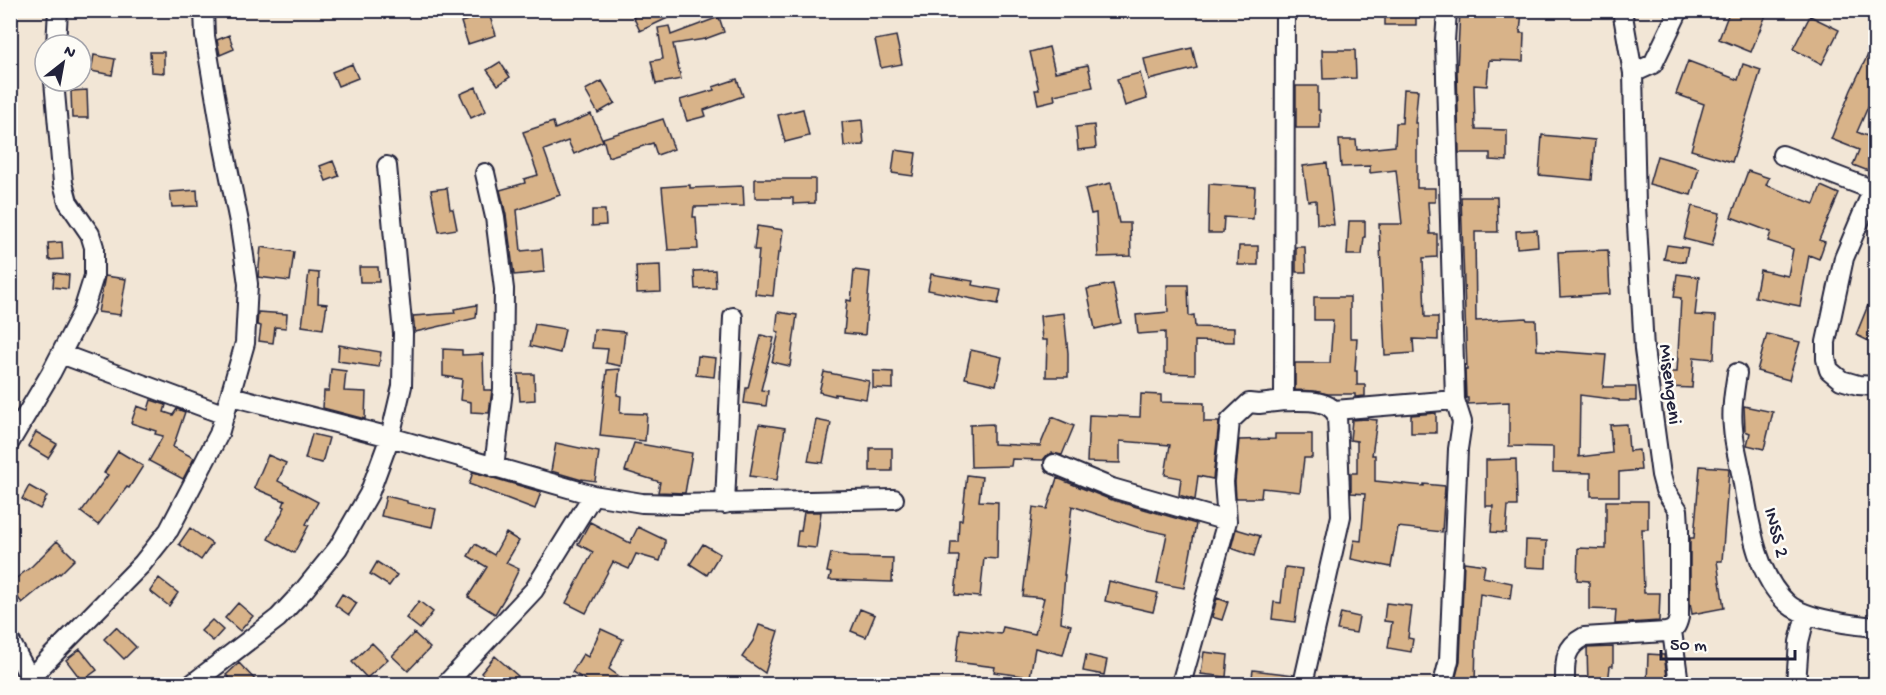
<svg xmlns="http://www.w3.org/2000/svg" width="1886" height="695" viewBox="0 0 1886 695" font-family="'Gochi Hand',sans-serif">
  <rect width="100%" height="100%" fill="#f2e6d6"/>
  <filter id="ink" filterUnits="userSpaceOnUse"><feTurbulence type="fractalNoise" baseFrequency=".0167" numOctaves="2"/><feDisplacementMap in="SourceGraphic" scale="12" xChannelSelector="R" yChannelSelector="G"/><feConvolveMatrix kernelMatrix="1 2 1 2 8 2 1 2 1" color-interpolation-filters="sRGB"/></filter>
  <g filter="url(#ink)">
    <!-- building -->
    <path fill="#d8b389" stroke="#22223b" stroke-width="1.5" d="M640 10H685L640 31 632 14Z
      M1385 10H1416V25H1385Z
      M1460 10H1522L1520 33H1524L1523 61 1489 60 1487 86 1474 85 1475 127H1476V129L1507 130V161L1490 160V153H1459L1457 71Z
      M1730 10H1768L1751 52 1719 39Z
      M489 14 496 35 468 44 461 22Z
      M1810 16 1839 30 1822 64 1793 49Z
      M719 17 724 32 705 39 673 44 681 79 656 84 651 61 663 59 658 28 669 26 671 35Z
      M229 35 234 49 220 55 217 40Z
      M896 36 902 64 881 68 875 40Z
      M1875 40V102L1871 100 1857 132 1875 139V171L1871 172 1853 165 1859 150 1831 139 1851 90Z
      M1049 47 1055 72 1088 65 1093 87 1054 95 1055 100 1038 104 1035 90H1039L1030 52Z
      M1192 48 1197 68 1149 80 1144 59Z
      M1322 50H1355L1356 78 1323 79Z
      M150 52H164V73L151 72Z
      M94 55 115 59 112 75 91 71Z
      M1688 61 1738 80 1743 64 1761 70 1732 162 1691 150 1704 104 1676 94Z
      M500 62 510 77 498 85 487 70Z
      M352 64 358 78 338 86 332 72Z
      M1140 73 1147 99 1125 106 1117 79Z
      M737 79 743 96 704 110 706 116 687 121 680 100 714 90 713 87Z
      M602 81 615 103 598 113 585 90Z
      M1296 86H1318V110H1320V128H1296Z
      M476 87 486 111 471 118 460 94Z
      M1404 89 1418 90 1415 123H1417V188H1435V202H1428L1430 234H1437V257L1423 258 1425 317H1438V340L1413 339 1414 353 1385 355 1379 224H1402L1396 170 1370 173V166L1341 167 1339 140H1356L1357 150 1395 146 1396 123H1402Z
      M87 90 88 118H72L71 91Z
      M803 109 809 136 785 142 778 115Z
      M591 114 603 141 574 154 568 141 544 150 560 195 517 210 521 251 542 249 544 272 514 275 506 215 500 190 525 183 524 179 538 175 523 132 553 122 555 129Z
      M663 119 674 149 657 155 653 143 608 157 603 138Z
      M862 120 864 145 844 146 842 122Z
      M1094 125 1096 148 1078 150 1076 127Z
      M1542 135 1595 140 1592 180 1539 175Z
      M895 150 916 153 913 176 892 173Z
      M1657 156 1699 168 1691 195 1649 184Z
      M333 161 339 176 326 181 320 166Z
      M1327 163 1334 225 1317 224 1316 200 1308 201 1303 166Z
      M1748 171 1769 178 1766 185 1814 204 1821 186 1839 194 1819 240 1825 242 1819 259 1809 255 1800 306 1755 297 1760 270 1788 276 1793 249 1768 241 1771 232 1731 217Z
      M755 179H815V203L793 204V198H755Z
      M1111 183 1119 223H1130L1131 256 1098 257 1096 213 1091 214 1085 189Z
      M1209 184 1255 187 1253 219 1224 217 1223 233H1208Z
      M690 185V188L743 186 744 206 694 207 693 217H696L698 249 668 250 662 187Z
      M447 188 450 209H453L457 229 439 232 431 190Z
      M197 190 198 206 172 207 170 192Z
      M1461 197H1497L1498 232H1475L1476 321 1526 318 1527 320H1536L1537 350 1606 355 1603 387H1636V401H1619V400L1580 395 1579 457 1612 453 1610 425 1627 424 1629 451 1639 450 1641 470 1619 472V496H1591V473L1553 472V447L1509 446V402L1468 404V398H1466L1465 370H1467Z
      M1692 206 1720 213 1712 246 1684 239Z
      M592 210H605L606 225 592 226Z
      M1349 221H1365V237H1364L1362 255H1347Z
      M757 226 783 230 780 253H778L773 296 755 294 759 250H754Z
      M1537 230 1538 246 1517 248 1516 231Z
      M62 242 63 259 49 260 48 243Z
      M1667 245 1688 248 1685 262 1664 259Z
      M1239 246H1258V265H1238Z
      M261 247 294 252 290 281 258 277Z
      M1296 247H1305L1306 272H1296Z
      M1608 250 1610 294 1560 297 1558 252Z
      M660 265 661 292 637 293 636 266Z
      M359 267H378L379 282H360Z
      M715 270 716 288 695 289 694 271Z
      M854 270 870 272 865 335 844 333 847 300 851 301Z
      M309 272 319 273 318 303 327 304 323 329 302 326Z
      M54 273 69 275 68 289 53 287Z
      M931 274 973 281 972 285 1001 290 998 304 928 290Z
      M1677 274 1699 277 1695 315 1716 316 1714 359 1694 357 1692 388 1668 387 1669 372H1677L1681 298 1674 297Z
      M105 276 126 279 120 315 98 312Z
      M1113 284 1121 323 1095 329 1087 289Z
      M1167 285H1188L1189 316 1194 315 1195 327 1234 328V342L1195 341V374L1165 373V332L1138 334 1136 315 1168 312Z
      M1875 288V344L1856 335Z
      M1314 297H1350V338H1357L1355 371H1357V385H1365V396L1355 397V394H1328L1314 391 1295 390V363H1330L1333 320H1314Z
      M477 305 476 318 415 332 413 316 455 313 454 309Z
      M258 312 287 314 286 328 275 327 273 343 259 341 261 326 257 325Z
      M778 312 797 315 790 366 772 362 779 332 776 331Z
      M1064 313 1068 353V377H1046L1047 340H1042L1040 316Z
      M535 324 565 329 560 353 530 346Z
      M594 329 625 332 621 366 606 363 608 349 592 348Z
      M1767 334 1800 342 1789 380 1757 371Z
      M761 335 774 338 761 390 768 391 766 406 744 403 746 388H748Z
      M339 345 381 352 379 367 338 361Z
      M443 349 462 350V355L483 354 484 390H492L489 413 471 412V402L460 400 462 379 443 376Z
      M971 350 1002 357 996 385 965 378Z
      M698 356 716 358 714 377 696 375Z
      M331 369 346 371 344 391 366 392 365 419 323 408 324 391H329Z
      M620 369 617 395 621 396 620 413 647 414 645 441 600 436 607 370Z
      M873 371 893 372V389L873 388Z
      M824 372 869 381 866 399 835 394V396L819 392Z
      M518 374H534L535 400 520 401Z
      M1141 394 1161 395V402L1204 403V422H1219L1213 479 1198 476 1195 500 1179 495 1181 478 1165 475 1170 445 1120 441V463L1087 462 1089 415 1140 417Z
      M151 400 166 405 164 412 173 415 177 409 185 412 173 447 194 458 183 479 149 461 163 436 155 434 156 431 131 423 137 406 148 410Z
      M1744 406 1773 412 1764 449 1747 445 1750 433 1745 431Z
      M1436 413V433H1411V415Z
      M1052 417 1074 426 1062 455 1052 453 1047 455 1043 460 1012 459 1011 466 971 467 970 425 993 424V444L1040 446Z
      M1366 419 1377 420 1372 455H1375V481L1424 486V484L1445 486 1442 532 1398 527 1391 567 1351 559 1354 540 1361 541 1365 494 1351 493V473H1357V441L1350 440 1352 420Z
      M816 420 831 423 823 463 808 461Z
      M759 424 785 428 777 480 750 476Z
      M36 432 57 444 48 458 28 446Z
      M312 434 329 438 322 463 305 459Z
      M1275 434H1312V458H1304L1300 492 1262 488 1261 498H1236L1235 482 1239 440 1275 439Z
      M556 443 599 452 595 481 582 479V480L551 471Z
      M634 443 692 453 685 493 658 492 660 482 625 471Z
      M870 448H892V471H870Z
      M118 451 143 466 129 488 127 487 98 525 81 512 108 475 104 473Z
      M268 455 286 463 278 481 318 502 306 524 309 525 294 553 268 539 285 507 283 506 285 501 254 488Z
      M1516 459 1517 506H1508L1506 533 1491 532 1493 506H1486V460Z
      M1700 466 1728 468 1729 470 1722 561H1717L1724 608 1692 614 1690 602V538H1694Z
      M473 472 541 492 535 509 469 484Z
      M967 475 982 477 979 501 998 502 997 559 984 558 980 597 955 595 959 556H950L951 542H958L959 520H962Z
      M1057 478 1109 499 1196 524 1184 588 1157 583 1167 534 1143 529 1072 506 1064 575H1065L1061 622 1071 625 1063 655 1035 648 1030 677 994 672 995 667 956 662 960 629 1001 634 1003 627 1035 634 1044 598 1023 596 1033 507 1047 509Z
      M29 486 47 496 40 509 22 499Z
      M386 496 407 501V503L436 509 432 527 381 516Z
      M1606 501H1648V529H1642L1644 593H1660L1659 621 1615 624 1616 610 1589 609V581L1577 580 1578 548 1606 549Z
      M804 512H821L816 548 796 546 798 531H801Z
      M590 522 630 543 638 527 665 540V545L660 561 636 554 629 569 613 562 586 613 566 603 593 552 578 544Z
      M190 528 212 544 201 560 179 544Z
      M1236 529 1260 536 1254 556 1231 548Z
      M506 533 519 541 506 563 519 569 507 594 495 614 468 597 487 567 468 556 475 544 494 555Z
      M1526 540 1547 541 1546 568 1525 567Z
      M57 541 75 559 60 574 59 573 22 603 10 588V583L32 566Z
      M703 544 720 554 707 575 690 564Z
      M831 553 849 557 893 558 892 582 829 580 831 573 827 572Z
      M377 562 397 575 389 586 370 574Z
      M1464 562 1485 565 1483 577 1512 583 1510 599 1480 594 1476 641 1475 684H1454L1460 661Z
      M1285 567 1302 569 1295 622 1272 619 1274 602 1281 603Z
      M159 578 178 593 169 606 150 591Z
      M1109 581 1158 593 1153 612 1105 601Z
      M342 594 357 603 349 615 335 605Z
      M1217 598 1228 602 1222 620 1212 617Z
      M419 601 433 612 420 629 406 618Z
      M238 603 253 616 240 631 225 618Z
      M1386 603 1412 606 1408 638 1413 639 1411 652 1388 648 1392 622 1384 621Z
      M860 609 875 615 866 637 851 631Z
      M1341 613 1359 617 1356 633 1337 630Z
      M212 620 223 630 213 641 201 631Z
      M759 625 778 631 765 673 742 657 753 641Z
      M116 627 136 647 124 659 104 639Z
      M601 629 623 639 609 669 630 684H592L572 672 583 654 588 657Z
      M414 633 430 648 408 671 392 656Z
      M372 643 388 659 367 678 352 662Z
      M1613 647V666H1610L1608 684H1588L1587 648Z
      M80 649 97 670 82 681 66 660Z
      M1204 652 1228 655 1226 677 1201 674Z
      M1648 654 1664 655 1668 684H1647Z
      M1086 655 1107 660 1104 675 1083 671Z
      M495 656 518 676 510 684H494L481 673Z
      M239 663 259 684H236L226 675Z
      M1253 670 1294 675 1292 684H1251Z"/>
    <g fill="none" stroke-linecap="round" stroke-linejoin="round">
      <defs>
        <path id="minor" d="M1622 10 1633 73
          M56 45 58 10
          M1782 155 1871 189
          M485 173 495 217 504 289 503 389 494 468
          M1876 182 1844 258 1826 342V359L1829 370 1841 380 1858 385 1876 386
          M61 354 225 415
          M1737 373C1734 392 1731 410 1733 428 1734 445 1739 461 1742 478 1749 518 1755 575 1788 604 1805 619 1853 625 1876 627
          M231 396 390 437 593 495 642 503 680 504 894 499
          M1284 401C1300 402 1329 397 1337 416L1341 516 1303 684
          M1335 410 1455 400
          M10 442 51 373 83 311 94 276V247L90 234 68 202 63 183 54 81
          M1054 464 1112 488 1227 521
          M725 504 733 317
          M1672 631 1679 684
          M10 641 33 684
          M30 678 142 564 169 530 219 434 245 343 248 284 240 227 224 148 205 36 204 10
          M192 684 278 618 304 590 338 548 369 494 390 437 402 386 403 333 387 166
          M446 684 534 590 593 495
          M1181 684 1227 521 1224 482 1230 421 1249 403 1259 404 1284 401 1285 10
          M1443 684 1449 660 1458 449 1462 422 1455 400 1445 41 1447 10
          M1565 684C1565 663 1563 648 1584 637L1666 632C1675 630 1677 626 1679 617V527L1678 510 1665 490 1661 475 1644 349 1636 206 1633 73 1653 64 1679 10
          M1796 684 1799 642 1806 614"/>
      </defs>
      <!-- minor casing -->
      <use href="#minor" stroke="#22223b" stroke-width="22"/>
      <!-- minor -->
      <use href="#minor" stroke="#fdfcf7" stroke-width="18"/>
    </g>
  </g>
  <g text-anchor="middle" stroke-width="5" stroke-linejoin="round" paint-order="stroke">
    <!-- street labels -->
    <g font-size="20" fill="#22223b" stroke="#fdfcf7">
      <text transform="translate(1672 384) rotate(83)" y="7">Misengeni</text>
      <text transform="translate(1778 532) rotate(75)" y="7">INSS 2</text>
    </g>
  </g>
  <!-- margin -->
  <rect width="1886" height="695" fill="none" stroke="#fdfcf7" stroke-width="36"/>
  <rect x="18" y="18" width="1850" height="659" fill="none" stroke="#22223b" stroke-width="2" filter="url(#ink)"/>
  <!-- north arrow -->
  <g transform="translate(63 63) rotate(31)"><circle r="28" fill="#fdfcf7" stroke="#a5a5ac" stroke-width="1.5"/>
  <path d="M0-4.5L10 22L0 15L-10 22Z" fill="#22223b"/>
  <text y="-9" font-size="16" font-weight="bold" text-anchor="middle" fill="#22223b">N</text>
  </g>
  <!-- scale -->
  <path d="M1661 650v9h134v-9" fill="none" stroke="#22223b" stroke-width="3"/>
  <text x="1670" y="650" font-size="18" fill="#22223b" stroke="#fdfcf7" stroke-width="4.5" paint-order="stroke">50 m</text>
</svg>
